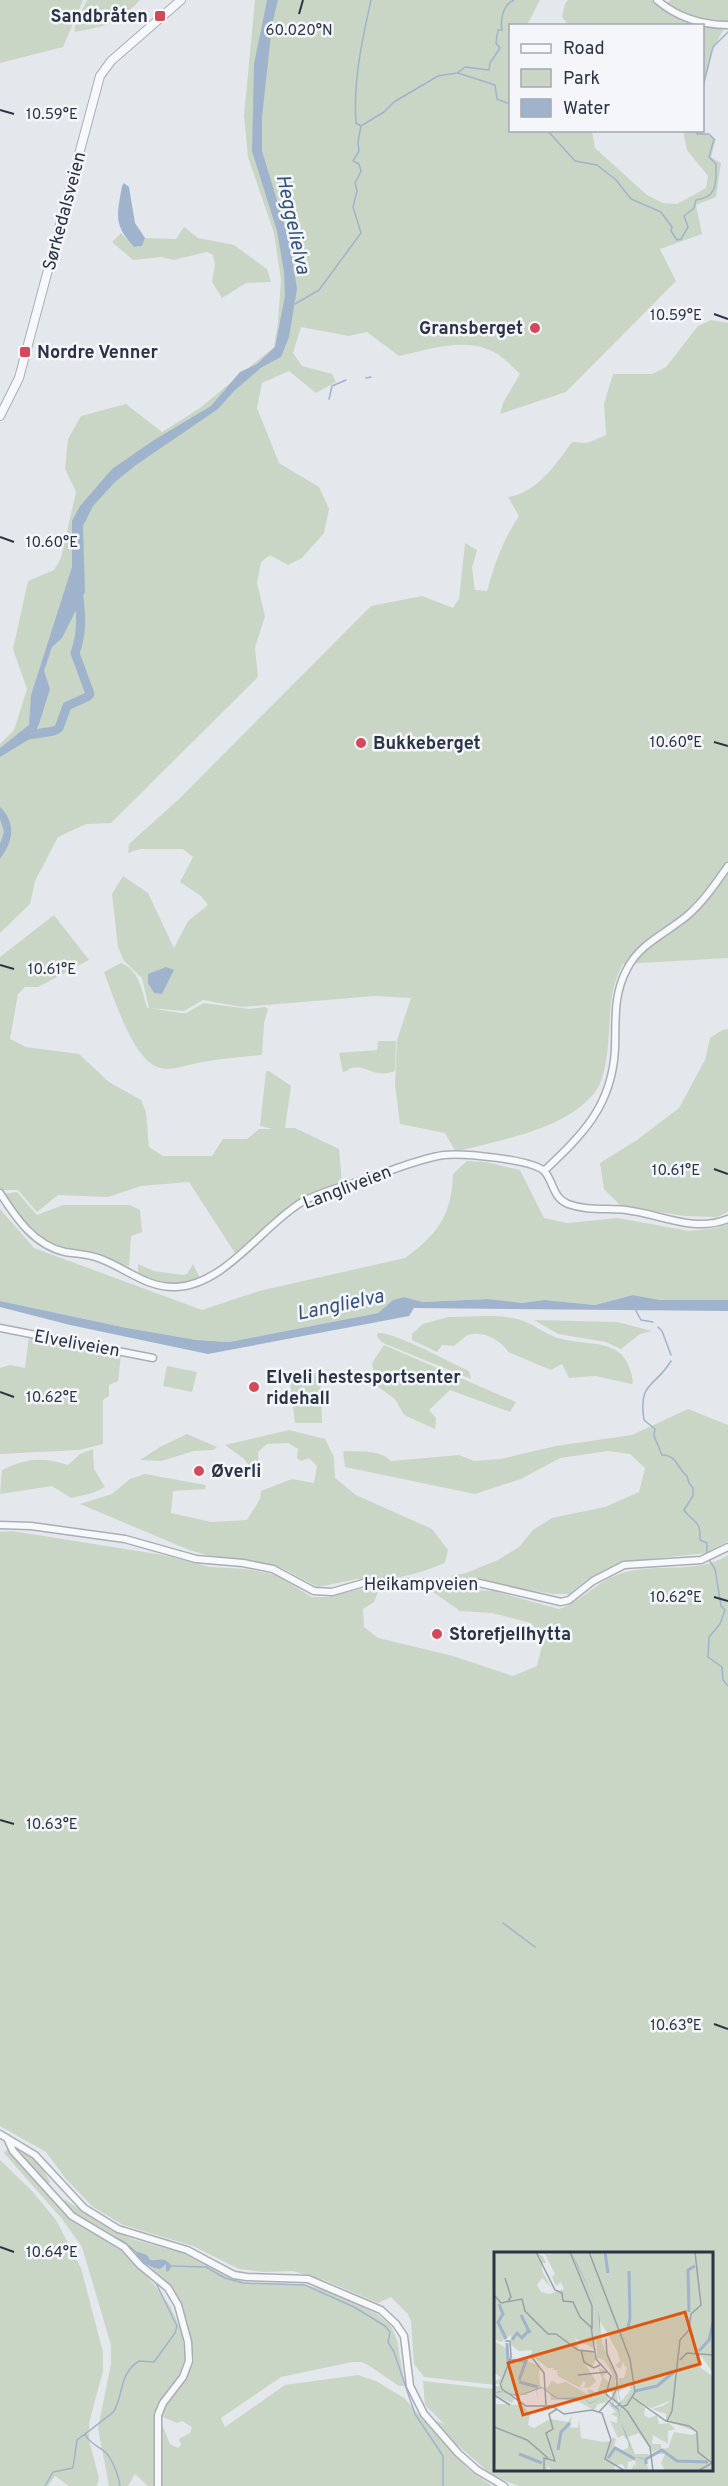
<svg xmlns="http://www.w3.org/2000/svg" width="728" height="2486" viewBox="0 0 728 2486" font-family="Overpass,sans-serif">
  <rect width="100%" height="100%" fill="#e4e7ec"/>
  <!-- green -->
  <path fill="#c9d6c5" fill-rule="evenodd" d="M0 0H83L63 47 0 63Z
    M87 0H140C116 25 109 25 75 32V25Z
    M255 0H540L527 25 510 26V130L592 131 595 148 647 195 663 203 677 204 706 188 708 176 687 150 683 131H700L716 139 711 157 721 163 716 197 696 205 702 234 660 249 676 281 566 392 500 414 503 403 520 374C514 368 507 361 499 355 469 335 431 349 399 356L367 332 349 336 301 327 293 353 302 366 332 374 336 382 316 393 289 371 262 383 257 408 279 463 319 487 329 509 324 533 302 558 288 565 270 555 261 562 257 583 265 616 255 648 258 677 111 823 86 824 58 837 35 881 30 904 0 933V744L14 730 27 689 13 649 28 581 54 570 61 558 76 492 65 469 68 439 81 416 126 404 162 432 200 408 274 347 278 322 281 280 274 233 248 157 244 116Z
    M568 0H659L664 5 671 0H728V22L712 50 703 92 702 26 568 25 562 17 565 4Z
    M184 227 198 238 234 245 267 269 271 282 246 283 222 298 212 282 215 264 213 255 207 252 173 260 161 257 133 260 112 242 121 233 134 247 142 246 145 238 176 239Z
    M711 320 728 323V958L623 964C608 991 611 1015 608 1045 607 1057 604 1079 597 1089 569 1130 501 1139 456 1152L445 1133 400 1124 395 1085 397 1040 411 998 375 996 242 1007 203 1000 184 1011 150 1008 180 1013H186L204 1003 249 1009 265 1007 268 1009 264 1023 262 1055C240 1057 218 1059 197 1063 186 1065 172 1071 161 1068 134 1064 113 995 104 972L121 963C139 970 142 990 147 1008H149L142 978 124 961 118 947 112 894 123 876 148 893 174 948 188 921 208 905 201 896 180 882 193 857 183 849H140L128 853 129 844 179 799 371 606 422 596 453 608 459 599 465 543 477 550 472 568 475 590 487 591C495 563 503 540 519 516L508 497C537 493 556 464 572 442L587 443 606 435 604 404 613 374H652L666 367 698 326Z
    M54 915 89 960 38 987H25L18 994 10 1039 26 1047 79 1054 109 1082 141 1100 146 1112 149 1147 163 1156H212L223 1139H247L259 1129H273L260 1126 266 1071H269L291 1086 285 1128H295L339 1149 342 1183 303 1196 235 1253 189 1182 141 1186 108 1197 58 1195 37 1212 18 1190H2L0 1188V957Z
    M728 1029V1212L717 1217 684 1216 621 1206 604 1189 600 1163 637 1140 679 1108 705 1060 710 1038 722 1030Z
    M378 1041H396L395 1071C375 1079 365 1064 352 1068 348 1069 346 1072 343 1072L339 1053 377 1050Z
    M467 1161 486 1162 520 1170 544 1218 567 1223 618 1218 689 1231 716 1228 728 1224V1300H660L633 1295 595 1305 544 1300 522 1303 488 1299 423 1302 404 1297 393 1300 378 1313 229 1342 197 1340 127 1328 0 1301V1209L34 1248 202 1310 259 1291 405 1258C437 1235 452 1215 453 1174Z
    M17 1192 37 1215 63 1205H130L140 1210 142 1232 131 1236 129 1266C116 1264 106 1257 93 1254 80 1250 64 1251 52 1245 30 1235 17 1212 3 1194Z
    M138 1264 154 1271 183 1275 187 1274 193 1264 199 1276 198 1279C175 1287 160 1283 138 1273Z
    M448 1317C469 1317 496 1314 517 1319 532 1322 544 1334 558 1338 592 1348 626 1335 633 1381L632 1384 595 1376 569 1378 562 1364 551 1370 508 1352C502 1340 479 1329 466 1336 462 1339 458 1343 454 1346L442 1345 437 1352 412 1340V1334L423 1324Z
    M534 1320 617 1322 652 1331 640 1334 621 1349 606 1342 558 1334Z
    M378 1333C395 1332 451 1363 469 1371L471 1379 383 1343 377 1337Z
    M29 1337H35L121 1355 118 1381 109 1385V1396L103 1400V1444L79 1450 0 1454V1368L10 1365 25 1368Z
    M384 1345 516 1402 510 1412 450 1390 429 1410 436 1418 435 1429 404 1415 395 1399 377 1386 372 1363Z
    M167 1366 197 1372 192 1392 163 1386Z
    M320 1373 322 1423H295L289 1374Z
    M688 1409 728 1425V1541L707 1553 622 1562 586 1580 569 1594H553L450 1576 466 1573 498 1560 519 1547 533 1530 552 1518 605 1507 639 1492 645 1468 630 1454 608 1451 560 1458 521 1479 475 1494 345 1467 343 1451C358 1452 380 1449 391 1461L459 1455 474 1461 501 1459 556 1446 632 1435Z
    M289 1430 325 1439 334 1457 335 1478 356 1495 432 1529 448 1550 445 1563 421 1572 392 1579H357L318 1587 282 1568 256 1561 210 1556 189 1550 80 1504 112 1494 130 1479 145 1474 206 1485 205 1489 173 1491 171 1513 211 1522 247 1520 260 1499 261 1491 292 1479 314 1483 317 1466 309 1458 301 1461 297 1458 298 1449 288 1443 267 1444 258 1452 259 1471 255 1474 244 1459 225 1445Z
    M187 1434 217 1447 213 1450 194 1451 161 1461 140 1460 160 1447Z
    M93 1449 94 1469 105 1487 93 1493 71 1498 52 1486 0 1494 2 1470C27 1458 42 1457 68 1465L80 1454Z
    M12 1531 163 1555 210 1567 246 1569 276 1575 312 1597H328L360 1589 378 1592 374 1602 363 1609 364 1627 378 1638 453 1656 513 1676 537 1666 544 1637 531 1623 492 1613 460 1611 433 1592 441 1589 494 1591 559 1609C581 1602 596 1582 619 1574 654 1562 698 1575 728 1555V2486H519L493 2476 453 2441 434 2420 444 2424 425 2405 423 2381 495 2389 496 2470H712V2254H496L495 2385 424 2377 414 2364 411 2321 408 2314 391 2297 378 2303 324 2280 293 2271 265 2272 239 2269 193 2246 123 2225 93 2207 66 2179 46 2152 0 2126V1532Z
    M7 2149 11 2151 68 2217 117 2246 153 2283 170 2306 182 2333 186 2360 194 2361C192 2321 166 2279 136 2253 116 2236 89 2225 67 2208L64 2199 111 2230 135 2240 191 2255 234 2279 250 2283 296 2284 324 2289 377 2314 391 2326 397 2340 405 2386H399L368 2365 362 2362H352L281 2377 221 2418 225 2427 285 2385 358 2375 376 2381 404 2398 468 2469 492 2486H148L135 2474 128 2486H109L98 2428 111 2364V2345L82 2247 62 2219 4 2153ZM163 2417 177 2423 182 2421 192 2427 190 2433 179 2439 181 2445 178 2448 170 2444 161 2422Z
    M21 2151 39 2162 50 2182 47 2184 22 2156Z
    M0 2160 32 2191 56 2220 81 2268 103 2352V2371L89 2423V2440L99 2478 97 2486H69L55 2476 48 2486H0Z"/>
  <!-- water -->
  <path fill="#9fb4cc" d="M267 0H278L272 25 262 117V151L290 243 297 289 289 337 281 357 262 367 234 391 218 409 136 465 115 482 93 506 83 526 85 592 62 638 52 647 44 671 50 689 39 724 33 737 0 757V748L29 725 31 695 72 567V521L80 506 112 469 154 440 211 406 240 372 257 364 275 347 285 296 284 272 277 231 252 151 254 64Z
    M124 183 129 187 135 223 145 238 142 246 134 247C113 224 117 216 122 186Z
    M0 807C17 823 13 842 0 859V844L4 832 0 819Z
    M166 967 174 970 162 994 154 993 148 983V974Z
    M633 1295 660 1300H728V1311L414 1308 409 1316 208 1354 70 1325 0 1307V1301L127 1328 197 1340 229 1342 378 1313 393 1300 404 1297 423 1302 488 1299 522 1303 544 1300 595 1305Z
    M138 2252 147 2255 150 2260C159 2261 164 2256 171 2265L170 2270 166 2272V2264L160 2269C149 2267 142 2263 136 2254Z"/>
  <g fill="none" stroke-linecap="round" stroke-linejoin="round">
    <!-- stream -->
    <path stroke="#9fb4cc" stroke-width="1.5" d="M458 73 495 85 497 99 510 104
      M702 90 713 47 728 32
      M361 126 356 123C353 81 362 41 371 0
      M547 130 575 161 597 165 616 180 631 199 661 212 672 227 671 231 677 240 681 239 688 227 684 216 694 208 696 200C718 197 716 183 716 164L709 157 714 139 709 134H697L695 130
      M295 304 319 290 361 233 353 207 357 191 355 183 361 171 359 164 353 161 359 151 358 142 361 126 384 112 394 102 438 76 457 73 465 67 489 70 490 63 500 48 496 43 498 30H502C500 19 503 5 514 0
      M366 378 371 377
      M329 399 332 386 346 380
      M635 1309 641 1320 653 1322
      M658 1327 662 1331 671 1355
      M671 1361C655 1388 638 1381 644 1420L655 1429 654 1436 662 1455C677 1455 677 1468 687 1476L689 1483 693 1488V1496L684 1510C694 1524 701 1519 700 1540L707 1543V1556
      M709 1560 715 1569 721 1606 725 1610 720 1624 709 1637 708 1657 722 1667 723 1680 728 1686
      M503 1923 535 1947
      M16 2149 72 2211 85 2221
      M102 2231 124 2242 137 2253
      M171 2266 206 2267 225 2278 243 2283 305 2285 354 2307 385 2326 390 2332 388 2342 394 2352 415 2414 443 2456V2486
      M85 2434C90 2445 100 2446 107 2454 113 2461 119 2477 120 2486
      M45 2486 53 2472 73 2468 77 2440C83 2435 111 2415 114 2411 124 2393 119 2374 139 2361L154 2362 175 2333 177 2326 154 2279"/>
    <!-- river -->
    <path stroke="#9fb4cc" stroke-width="9" d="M22 736 54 731 59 728 67 706 87 697 90 694 75 653C83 632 81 612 78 590"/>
    <defs>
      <path id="minor" d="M657 0C678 18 701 25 728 25
        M544 1171C583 1134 612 1106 615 1049 616 1020 613 995 627 969 640 943 667 933 688 915 704 901 716 883 728 866
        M0 1193C16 1218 34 1245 65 1252 77 1254 89 1254 101 1259 127 1269 147 1288 176 1287 225 1285 262 1226 302 1202 322 1191 345 1186 366 1179 391 1171 417 1159 444 1155 461 1153 534 1159 545 1172 554 1183 553 1198 568 1204 587 1211 607 1208 626 1210 661 1214 693 1233 728 1219
        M0 1328 153 1358
        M0 1525 31 1526 125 1539 196 1559 243 1563 273 1569 314 1591 332 1592 367 1582 479 1583 561 1602 569 1600 593 1581 624 1565 701 1560 728 1547
        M0 2134 35 2155 84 2208 118 2229 187 2250 234 2275 247 2277 308 2279 381 2310 396 2324 404 2336 410 2386 424 2414 458 2453 477 2470 504 2486
        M7 2138 13 2151 72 2216 124 2247 140 2265 168 2288 178 2305 188 2342 189 2361 183 2377 163 2403 158 2415V2486"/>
      <path id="tertiary" d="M0 416 19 378 100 76 111 61 181 0"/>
    </defs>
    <!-- minor casing -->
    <use href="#minor" stroke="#a9aeb7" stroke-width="9"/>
    <!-- tertiary casing -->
    <use href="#tertiary" stroke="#a9aeb7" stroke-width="10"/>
    <!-- minor -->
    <use href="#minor" stroke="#f7f8fa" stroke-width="6"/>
    <!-- tertiary -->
    <use href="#tertiary" stroke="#f7f8fa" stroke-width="8"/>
  </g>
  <!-- ticks -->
  <path fill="none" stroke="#2b3445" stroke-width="2" d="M299 14 303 0M0 110 14 114M714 314 728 319M0 537 14 542M714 742 728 746M0 965 14 969M714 1169 728 1174M0 1392 14 1397M714 1597 728 1601M0 1820 14 1824M714 2024 728 2029M0 2247 14 2252"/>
  <!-- markers -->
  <g fill="#d1495b" stroke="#f4f6f9" stroke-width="2">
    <rect x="154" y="10" width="12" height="12" rx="3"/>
    <circle cx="535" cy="328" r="6"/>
    <rect x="19" y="346" width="12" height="12" rx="3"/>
    <circle cx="361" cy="743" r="6"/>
    <circle cx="254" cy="1387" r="6"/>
    <circle cx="199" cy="1471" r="6"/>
    <circle cx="437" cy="1634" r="6"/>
  </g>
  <g text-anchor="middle" stroke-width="5" stroke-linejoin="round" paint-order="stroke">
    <!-- poi labels -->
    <g font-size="18" font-weight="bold" fill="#2b3445" stroke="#f4f6f9" text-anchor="start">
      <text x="148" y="22" text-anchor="end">Sandbråten</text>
      <text x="523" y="334" text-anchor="end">Gransberget</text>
      <text x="37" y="358">Nordre Venner</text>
      <text x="373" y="749">Bukkeberget</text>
      <text x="266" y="1383">Elveli hestesportsenter<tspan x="266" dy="21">ridehall</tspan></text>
      <text x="211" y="1477">Øverli</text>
      <text x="449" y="1640">Storefjellhytta</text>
    </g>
    <!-- street labels -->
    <g font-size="18" fill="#2b3445" stroke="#f4f6f9">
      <text transform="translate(64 211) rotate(-75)" y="6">Sørkedalsveien</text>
      <text transform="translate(347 1187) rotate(-21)" y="6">Langliveien</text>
      <text transform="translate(77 1343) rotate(10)" y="6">Elveliveien</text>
      <text x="421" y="1590">Heikampveien</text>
    </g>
    <!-- water labels -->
    <g font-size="20" font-style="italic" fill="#34527a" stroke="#f4f6f9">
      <text transform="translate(294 224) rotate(78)" y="7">Heggelielva</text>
      <text transform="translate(340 1304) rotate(-12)" y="7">Langlielva</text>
    </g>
  </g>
  <!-- overview -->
  <g transform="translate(494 2252)">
    <rect width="219" height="219" fill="#e4e7ec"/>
    <path d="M0 0H41L49 4 52 11H48V19L57 35 48 26 43 33 47 40 55 42 70 37 67 30 62 34 58 25 61 22 50 0 56 3 58 0H219V121L207 104H204L207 116 219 124V219H171L167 211 171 202H159L165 197 159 200 145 181 134 185 141 202H155L152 207 154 219H137L140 212 142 216 141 208 134 210 133 219 128 212 120 214 121 219H57L54 213 53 219H0L2 152 28 153 36 161 34 173 40 176 56 167 74 170 78 164 76 175 84 176 85 167 87 186 109 190 117 189 119 185 122 187 119 197 129 198 134 196V189L129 183 124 186 116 169 123 171V165L117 162 122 160 113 151 122 156 137 137 133 132V136L123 140 125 126H130L133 116 128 110 127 117 121 114 126 109 123 99 106 69 108 91 120 119 124 152 118 151V140H113L114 150 104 152 100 158 80 147 57 148 56 142 48 136 43 137 44 150 42 137 32 143H13L20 147 18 151 0 143V134H7L5 131 0 133V130L7 126 0 120V89L14 97V110L31 108 45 114 46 134 53 136 58 129 64 132 72 130 102 147 93 140 95 137 103 141 108 127 104 115 113 120 109 125 117 132 118 121 110 108 103 106 102 86 99 96 82 87 79 79 85 98 98 100 102 106 98 116 92 113 102 129 96 135 89 136 92 131 89 129 86 136 64 124 63 118H58L61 116H54L37 103 38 98 25 99 17 93V83L7 90 0 87ZM177 148 169 154 158 157 172 162V169L204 180 198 183 180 180 174 196 167 197V192H158L159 183 174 192V179L181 177 175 171 165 172 163 163 155 166 150 163 151 156 147 153 158 156Z" fill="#c9d6c5" fill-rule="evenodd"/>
    <path d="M77 0 84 13 104 57 106 68V81L121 120 127 153 123 155 125 157 126 169 132 181 140 205 149 206 155 219 149 207 140 205 126 169 124 158 117 153 114 148 107 145 96 152 89 145 84 148 64 147 60 145 48 136 28 143 21 144 9 140 0 141 5 139 25 143 47 135 64 146 89 145 96 151 107 145 114 148 122 154 126 150 120 119 106 81 104 57Z" fill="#9fb4cc"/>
    <path fill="none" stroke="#9fb4cc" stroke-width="3" d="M111 0 114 21M5 52 9 62 4 70 12 87M195 60 194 18 201 14M27 63 36 81M127 79 134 76 136 66 135 19M18 88 23 81 28 86 34 79M13 91 14 108 32 109 25 128M205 99 215 88 219 70M25 130 44 135M141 139 163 134 180 120M64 198 67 180 76 171M25 202 48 211M114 206 121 196 141 207M152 212V207L168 198 183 209 214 210"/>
    <path fill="none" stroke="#9a9fa9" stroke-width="1.5" d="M42 0 61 38 68 41 69 49 79 50 86 65 97 75 102 107 117 124 112 142 117 147M76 0 98 54V77M95 0 136 107 141 140 133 153 127 155M11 26 17 45 14 49M0 43 7 51 28 47 31 59 54 82H62L84 98 101 100M112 87 113 102 123 124V136L118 146M87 98 90 110 100 116 106 113M36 103 50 121 52 153M186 108 193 101 219 103M84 123 113 120M6 131 8 137 32 154H58L70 162 98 158 108 161 117 188 111 207 131 219M7 131 17 105 16 89H11M0 143 16 153M138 145 172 169 195 174 203 180 204 200 218 211 204 219M118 146 133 159 156 195 159 219M105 160 118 146M173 169 178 159 186 88 195 78 197 62 207 53 201 0M0 175 33 188 54 206M50 219V206L61 209 52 181 59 177 55 162 63 157"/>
    <path fill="#df570f" fill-opacity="0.15" stroke="#df570f" stroke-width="3" d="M191 60 206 112 29 163 14 111Z"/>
    <rect width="219" height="219" fill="none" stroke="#2b3445" stroke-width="3"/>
  </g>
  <g font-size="15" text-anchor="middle" fill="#2b3445" stroke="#f4f6f9" stroke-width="5" stroke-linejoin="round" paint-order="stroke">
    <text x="299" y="35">60.020°N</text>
    <text x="52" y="119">10.59°E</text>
    <text x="676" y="320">10.59°E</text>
    <text x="52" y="547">10.60°E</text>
    <text x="676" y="747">10.60°E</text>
    <text x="52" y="974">10.61°E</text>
    <text x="676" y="1175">10.61°E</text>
    <text x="52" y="1402">10.62°E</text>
    <text x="676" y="1602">10.62°E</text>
    <text x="52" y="1829">10.63°E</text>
    <text x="676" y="2030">10.63°E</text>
    <text x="52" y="2257">10.64°E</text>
  </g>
  <!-- legend -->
  <rect x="509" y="24" width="195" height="108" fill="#f4f6f9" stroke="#a4a8b1" stroke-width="1.5"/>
  <rect x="521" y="44" width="30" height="9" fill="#f7f8fa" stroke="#a4a8b1" stroke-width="1.5"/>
  <text x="563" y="54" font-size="18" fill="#2b3445">Road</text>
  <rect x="521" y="69" width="30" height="18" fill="#c9d6c5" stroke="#a4a8b1" stroke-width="1.5"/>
  <text x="563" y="84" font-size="18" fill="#2b3445">Park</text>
  <rect x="521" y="99" width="30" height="18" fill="#9fb4cc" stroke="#a4a8b1" stroke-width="1.5"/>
  <text x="563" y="114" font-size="18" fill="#2b3445">Water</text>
</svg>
